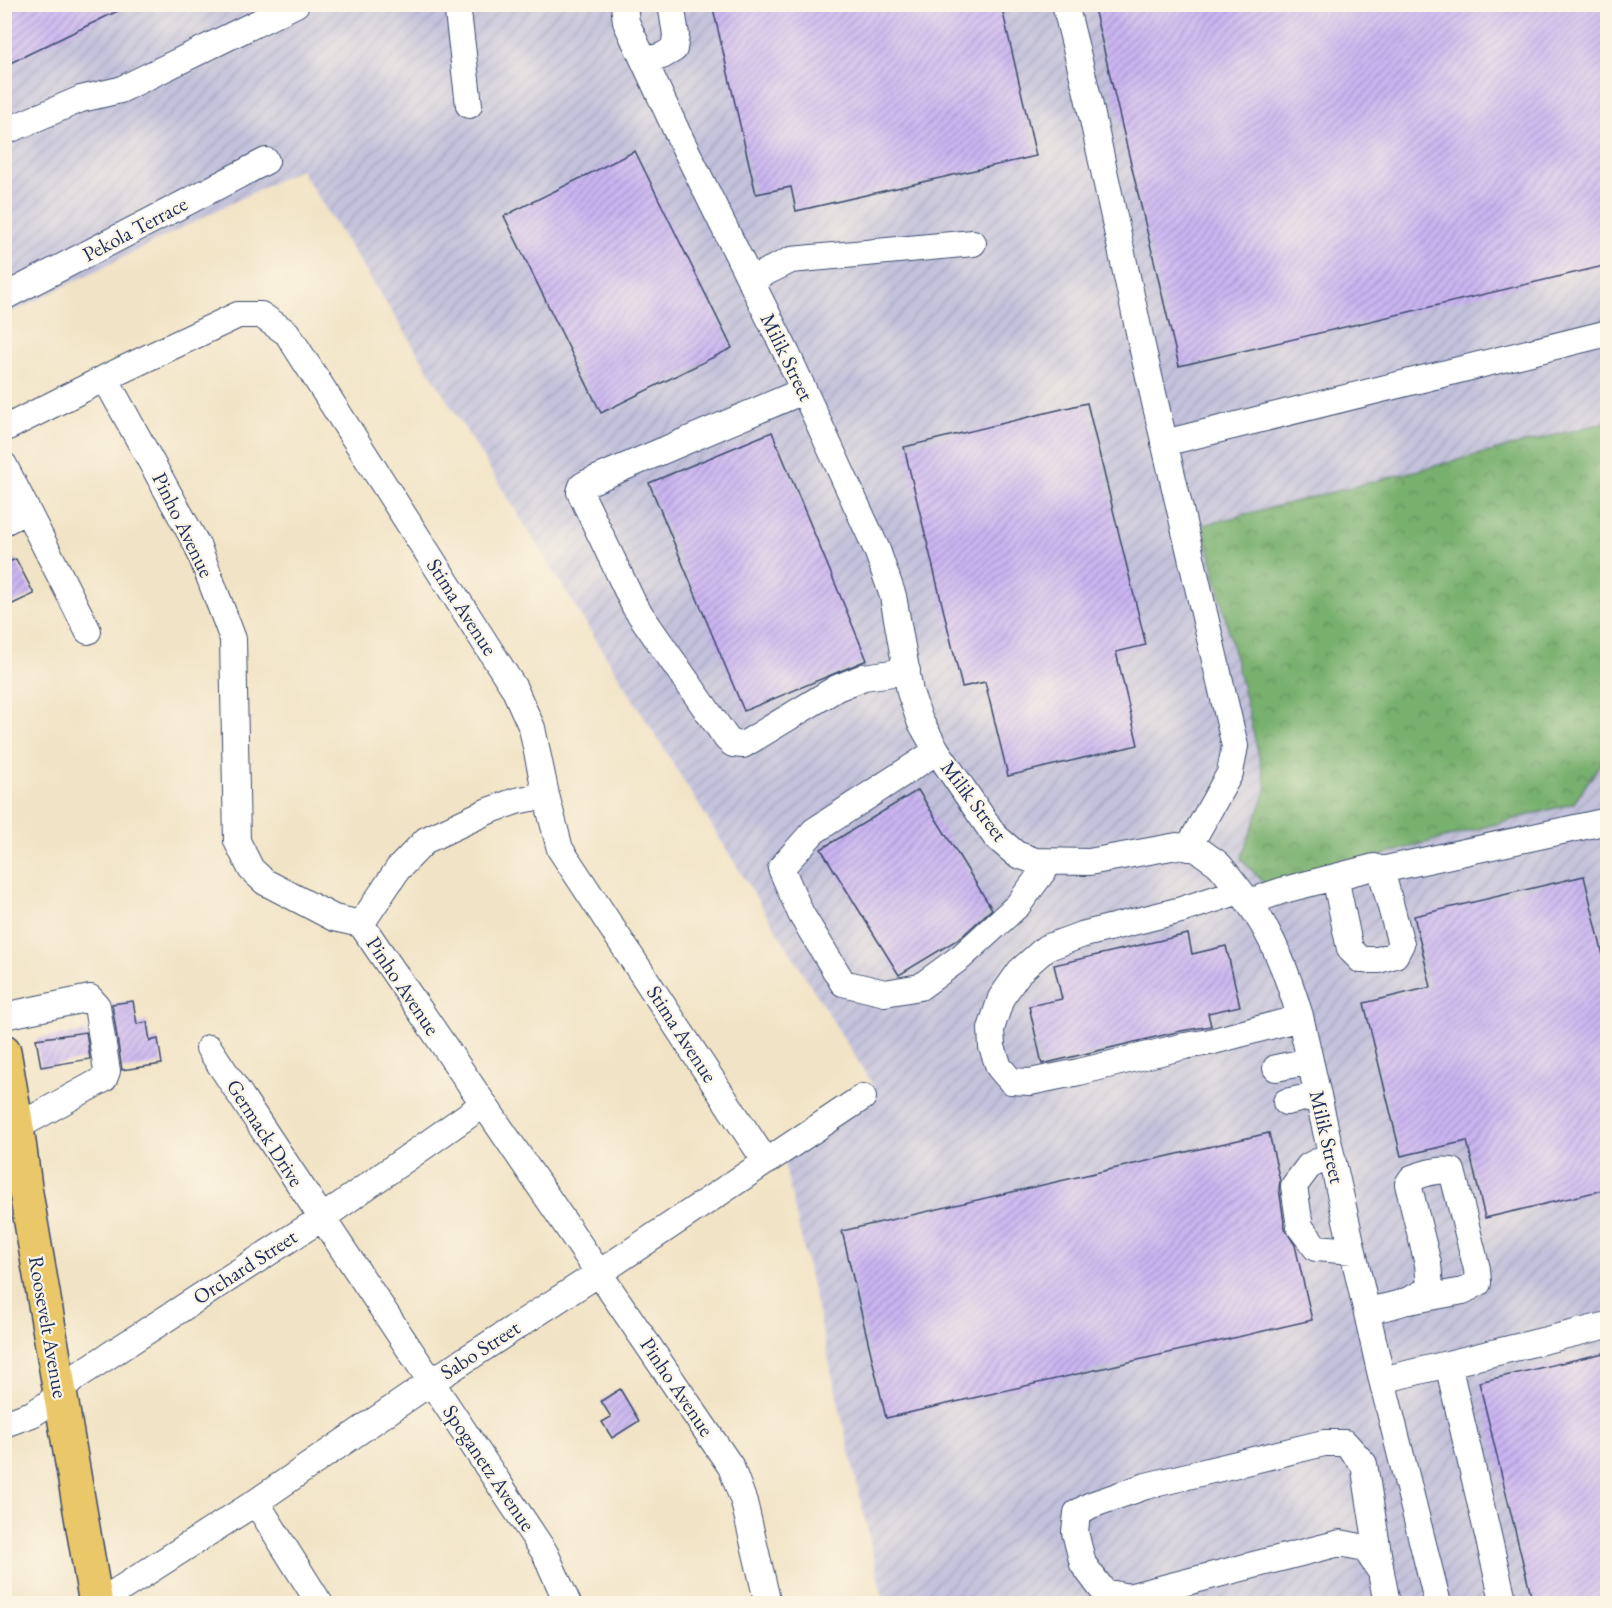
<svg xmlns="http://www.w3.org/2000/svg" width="1612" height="1608" viewBox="0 0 1612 1608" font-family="'EB Garamond',serif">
  <defs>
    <pattern id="industrial-furrows" width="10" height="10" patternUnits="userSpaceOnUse" patternTransform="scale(1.5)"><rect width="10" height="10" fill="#c3c1db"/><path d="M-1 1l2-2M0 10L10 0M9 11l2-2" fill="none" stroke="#a7a6be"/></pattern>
    <pattern id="forest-crowns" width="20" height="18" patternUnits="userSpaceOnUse" patternTransform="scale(1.5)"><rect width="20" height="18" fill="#78b06e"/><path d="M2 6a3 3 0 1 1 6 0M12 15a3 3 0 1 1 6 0" fill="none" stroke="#62905e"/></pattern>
    <pattern id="building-hatch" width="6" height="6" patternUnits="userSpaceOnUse" patternTransform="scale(1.5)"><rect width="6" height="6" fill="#cbb6f2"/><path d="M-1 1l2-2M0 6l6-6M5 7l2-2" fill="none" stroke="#a494c7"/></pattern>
  </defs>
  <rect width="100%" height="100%" fill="#fcf5e5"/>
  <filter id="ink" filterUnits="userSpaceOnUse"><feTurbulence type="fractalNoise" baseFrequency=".0167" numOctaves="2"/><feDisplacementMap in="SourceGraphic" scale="12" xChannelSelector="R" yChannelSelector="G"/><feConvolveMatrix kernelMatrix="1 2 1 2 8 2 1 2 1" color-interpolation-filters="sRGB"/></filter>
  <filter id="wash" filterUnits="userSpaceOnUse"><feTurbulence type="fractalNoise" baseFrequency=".008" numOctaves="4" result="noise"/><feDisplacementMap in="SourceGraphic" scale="24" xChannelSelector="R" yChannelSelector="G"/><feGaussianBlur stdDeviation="1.35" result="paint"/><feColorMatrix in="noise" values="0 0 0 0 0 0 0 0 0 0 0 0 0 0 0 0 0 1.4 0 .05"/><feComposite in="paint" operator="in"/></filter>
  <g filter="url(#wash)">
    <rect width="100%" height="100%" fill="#f1e3c5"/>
    <!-- industrial -->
    <path fill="url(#industrial-furrows)" d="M5 5H1607V1603H884L781 1149 874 1087 406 334 300 169 5 316Z"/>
    <!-- forest -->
    <path fill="url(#forest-crowns)" stroke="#4a7066" stroke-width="1.5" d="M1607 422V758L1603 759 1574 803 1266 886 1241 858 1267 789 1203 525Z"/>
    <g id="blocks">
      <!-- building -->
      <path fill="url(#building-hatch)" d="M4 4H132L4 66Z
        M712 4H1001L1036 156 796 211 791 187 756 194Z
        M1093 4H1608V265L1179 366Z
        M635 151 732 348 601 413 504 216Z
        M1087 403 1146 645 1116 652 1138 745 1008 776 985 682 962 687 904 447Z
        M772 432 867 660 744 711 649 483Z
        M16 559 34 594 4 608V564Z
        M918 790 992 909 960 938 899 975 821 849Z
        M1584 876 1608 976V1189L1485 1218 1467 1141 1401 1156 1364 1003 1431 987 1414 916Z
        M1188 934 1192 954 1226 946 1240 1006 1208 1013 1211 1026 1181 1031 1042 1064 1029 1006 1062 999 1054 965Z
        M133 1001 137 1024 147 1022 150 1041 158 1039 162 1064 122 1070 112 1004Z
        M86 1032 90 1059 41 1067 36 1039Z
        M1269 1133 1280 1181 1279 1188 1285 1229 1295 1245 1312 1320 886 1418 842 1231Z
        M1608 1352V1604H1533L1479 1382Z
        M620 1389 639 1421 612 1438 602 1422 611 1417 601 1401Z"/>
    </g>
  </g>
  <g filter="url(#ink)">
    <use href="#blocks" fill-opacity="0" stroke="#3b4a6d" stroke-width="1.5"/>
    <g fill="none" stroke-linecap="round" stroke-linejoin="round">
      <defs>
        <path id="minor" d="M457 4 469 105
          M624 4 626 22 677 132 787 354 877 550 893 596 910 692 920 721 937 751 995 836 1016 854 1035 861 1089 862 1177 846 1197 849 1217 863 1221 867C1230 878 1239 889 1247 900 1273 935 1288 976 1300 1016L1382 1380 1438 1604
          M1065 4 1088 97 1144 355 1235 746 1230 773 1188 848
          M644 61 662 56 674 49 676 35 671 4
          M4 132 81 99 120 90 296 4
          M750 280 791 260 973 243
          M4 297 266 161
          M105 378 198 547 233 639 237 841 251 869 265 882 334 918 361 924 731 1467 744 1502 768 1604
          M803 391 587 483 582 486 580 492 635 607 727 739 733 744 743 745 837 688 864 677 907 671
          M4 429 105 378 238 315H261L287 333 514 688 532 728 546 795 560 849 766 1162
          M1164 443 1608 333
          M4 465 88 631
          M4 522 27 510
          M937 751 814 831 781 868 801 914 843 983 885 993 920 987 961 957 1018 905 1050 862
          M1381 870 1608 821
          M1240 891 1181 910 1081 935 1046 948 1020 971 1001 998 991 1029 992 1047 999 1067 1011 1081 1030 1082 1079 1072 1185 1046 1210 1042 1300 1018
          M1249 902 1284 890 1374 867 1381 870 1401 944 1395 955 1378 960H1361L1350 949 1335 877
          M361 924 398 869 426 840 488 811 516 801 546 795
          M4 1016 90 998 97 1006 107 1071 104 1079 17 1127
          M209 1048 545 1553 568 1604
          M1276 1068 1310 1061
          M1286 1102 1318 1095
          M1331 1155 1309 1166 1294 1186 1300 1227 1316 1248 1353 1251
          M1367 1311C1389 1306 1412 1303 1430 1287L1428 1264 1408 1184 1412 1178C1426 1173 1438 1169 1452 1171L1477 1269 1478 1283 1463 1291 1409 1301
          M1448 1364 1504 1604
          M1382 1380 1608 1325
          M4 1424 32 1414 48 1404 74 1378 322 1218 484 1104
          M256 1502 320 1604
          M1381 1572 1365 1548 1340 1543 1128 1597 1104 1592 1083 1564 1075 1532 1077 1513 1091 1505 1146 1486 1324 1443H1345L1364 1464 1381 1572 1387 1604
          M97 1604 256 1502 431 1382 599 1273 863 1097"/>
        <path id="major" d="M4 1051 17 1127 25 1187 96 1604"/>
      </defs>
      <!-- minor casing -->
      <use href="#minor" stroke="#3b4a6d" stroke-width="28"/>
      <!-- major casing -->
      <use href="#major" stroke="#3b4a6d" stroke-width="36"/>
      <!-- minor -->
      <use href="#minor" stroke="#fff" stroke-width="26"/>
      <!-- major -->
      <use href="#major" stroke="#eac769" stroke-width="33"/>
    </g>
  </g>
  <g text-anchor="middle" stroke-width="4.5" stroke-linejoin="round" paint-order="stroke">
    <!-- street labels -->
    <g font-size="21" fill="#1b2f5e" stroke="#fcf5e5">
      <text transform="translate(135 229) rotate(-28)" y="7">Pekola Terrace</text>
      <text transform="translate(787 357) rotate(64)" y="7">Milik Street</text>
      <text transform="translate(183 525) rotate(64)" y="7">Pinho Avenue</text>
      <text transform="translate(462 607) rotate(57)" y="7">Stima Avenue</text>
      <text transform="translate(974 801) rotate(53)" y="7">Milik Street</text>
      <text transform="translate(403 986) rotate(56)" y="7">Pinho Avenue</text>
      <text transform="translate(682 1034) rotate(57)" y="7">Stima Avenue</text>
      <text transform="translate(265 1133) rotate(57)" y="7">Germack Drive</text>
      <text transform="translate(1327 1137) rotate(77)" y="7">Milik Street</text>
      <text transform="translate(245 1267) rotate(-33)" y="7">Orchard Street</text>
      <text transform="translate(48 1327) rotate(80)" y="7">Roosevelt Avenue</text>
      <text transform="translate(480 1350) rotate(-33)" y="7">Sabo Street</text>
      <text transform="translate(677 1387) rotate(56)" y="7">Pinho Avenue</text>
      <text transform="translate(489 1468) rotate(56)" y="7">Spoganetz Avenue</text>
    </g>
  </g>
  <!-- margin -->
  <rect width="1612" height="1608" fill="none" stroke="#fcf5e5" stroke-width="24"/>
</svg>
